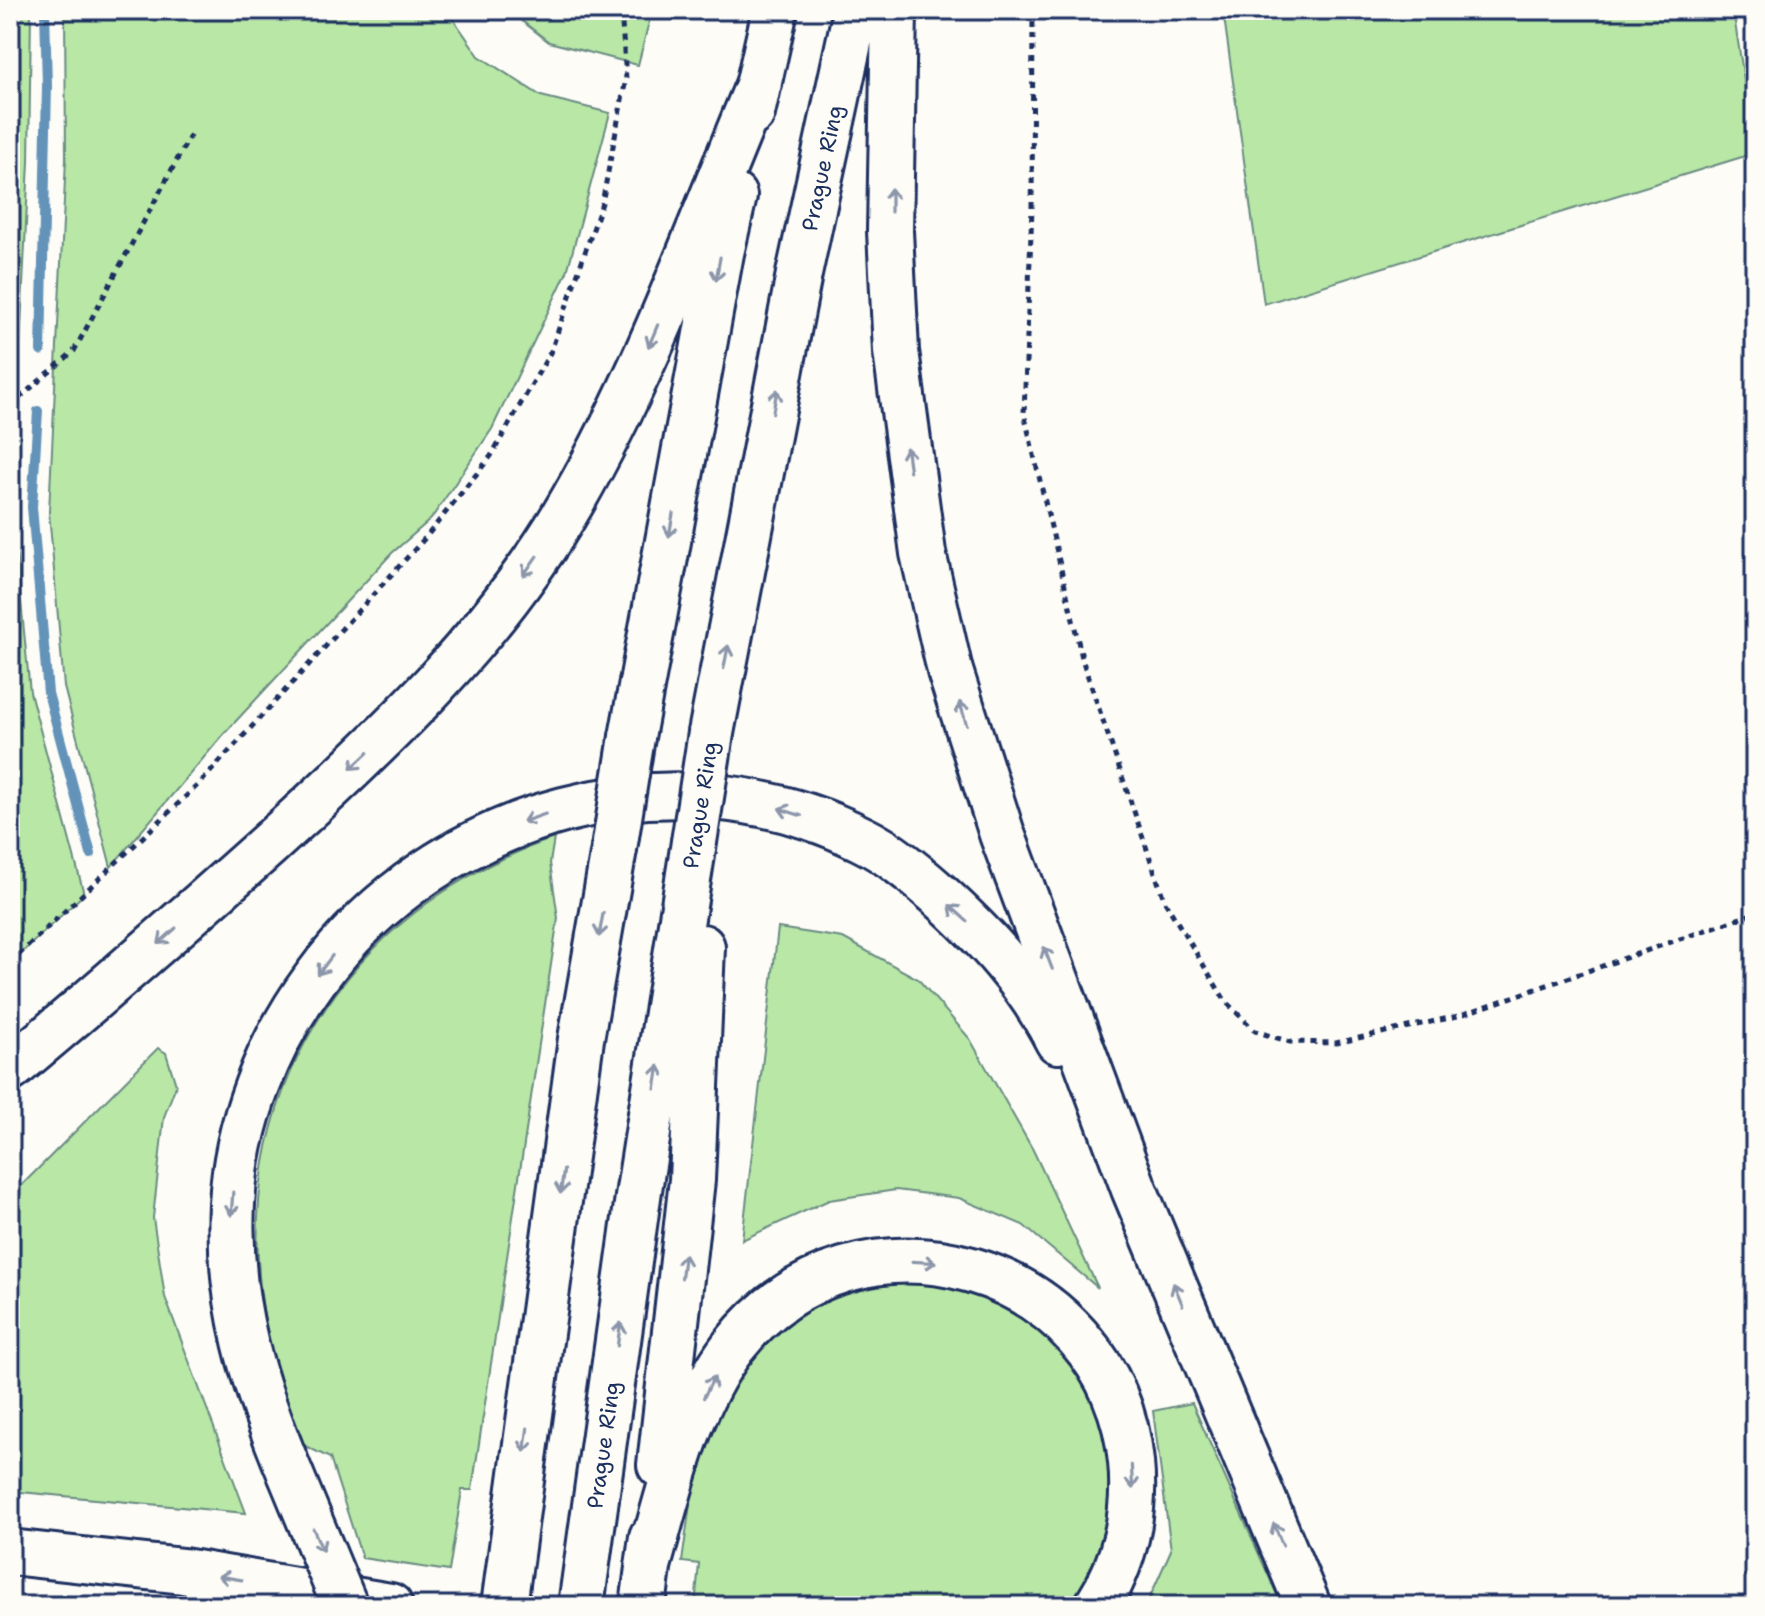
<svg xmlns="http://www.w3.org/2000/svg" width="1765" height="1616" viewBox="0 0 1765 1616" font-family="'Shantell Sans',sans-serif">
  <rect width="100%" height="100%" fill="#fdfcf7"/>
  <filter id="ink" filterUnits="userSpaceOnUse"><feTurbulence type="fractalNoise" baseFrequency=".0125" numOctaves="2"/><feDisplacementMap in="SourceGraphic" scale="16" xChannelSelector="R" yChannelSelector="G"/><feConvolveMatrix kernelMatrix="1 2 1 2 8 2 1 2 1" color-interpolation-filters="sRGB"/></filter>
  <g filter="url(#ink)">
    <!-- green -->
    <path fill="#b8e7a6" stroke="#6a8b82" stroke-width="2" d="M10 10H31L29 162 12 510 30 692 84 894 10 964Z
      M65 10H447L479 56 541 96 610 113 567 272 492 429 431 519 392 553 223 735 111 867 64 687 49 512 66 159Z
      M508 10H652L638 65 549 42Z
      M1223 10H1733L1755 149 1742 157 1264 304Z
      M554 838 550 863 558 918 472 1490H462L449 1571 362 1558 330 1458 301 1444C286 1404 272 1364 265 1322 226 1100 342 911 554 838Z
      M778 928 843 938 918 979 970 1039 1033 1150 1098 1288 1023 1225 959 1198 896 1190 829 1200 742 1240Z
      M158 1048 166 1053 176 1085 164 1117 153 1218 165 1297 246 1513 10 1491V1197Z
      M943 1280 1046 1327 1107 1415 1114 1524 1077 1606H695L699 1564 682 1562 692 1490 706 1435 729 1383 793 1314 852 1285Z
      M1192 1403 1282 1606H1146L1171 1550 1153 1411Z"/>
    <g fill="none" stroke-linecap="round" stroke-linejoin="round">
      <!-- stream -->
      <path stroke="#6393b9" stroke-width="10" d="M41 351 47 86 45 10
        M38 411 32 507 48 693 91 854"/>
      <defs>
        <path id="highway" d="M894 10 890 231 896 351 923 553 950 671 1002 834 1134 1189 1308 1606
          M752 113 775 10
          M711 733 799 274 856 10
          M632 737 721 253 734 196
          M10 1069C98 996 183 921 268 845 382 742 496 635 573 500 649 368 700 223 759 83
          M660 1465 692 1180 702 947
          M290 1473C253 1384 227 1302 232 1204 236 1124 268 1043 315 979 437 810 673 744 862 839 889 852 914 873 937 893 986 937 1028 982 1058 1041
          M10 1552 183 1571 390 1606
          M648 1566C669 1493 686 1409 733 1347 856 1188 1112 1262 1131 1462 1136 1512 1125 1563 1097 1606
          M504 1606 581 1039 614 849
          M581 1606 639 1190 694 842
          M643 1606 652 1537"/>
      </defs>
      <!-- highway casing -->
      <use href="#highway" stroke="#1b2f5e" stroke-width="50"/>
      <!-- path -->
      <path stroke="#1b2f5e" stroke-width="5" stroke-dasharray="6 6" stroke-linecap="butt" d="M1033 10 1032 208 1024 413 1083 662 1165 902 1226 1002 1255 1031 1290 1042 1336 1043 1458 1016 1755 913
        M10 406 74 351 191 134
        M10 963 201 782 426 537 491 456 551 351 602 203 626 79 621 10"/>
      <!-- highway -->
      <use href="#highway" stroke="#fdfcf7" stroke-width="44"/>
      <defs>
        <path id="highway-bridge" d="M694 842 711 733
          M614 849 632 737
          M290 1473 345 1606"/>
      </defs>
      <!-- highway-bridge casing -->
      <use href="#highway-bridge" stroke="#1b2f5e" stroke-width="50" stroke-linecap="butt"/>
      <!-- highway-bridge -->
      <use href="#highway-bridge" stroke="#fdfcf7" stroke-width="44"/>
    </g>
    <!-- one-way arrows -->
    <defs><path id="oneway-shaft" d="M-6 0H5M1.5-3L5.5 0L1.5 3" fill="none" stroke-width="1.6" stroke-linecap="round" stroke-linejoin="round" transform="scale(2)"/></defs>
    <g stroke="#8c96aa">
      <use href="#oneway-shaft" transform="translate(891 200) rotate(-90)"/>
      <use href="#oneway-shaft" transform="translate(718 269) rotate(100)"/>
      <use href="#oneway-shaft" transform="translate(653 336) rotate(113)"/>
      <use href="#oneway-shaft" transform="translate(775 401) rotate(-79)"/>
      <use href="#oneway-shaft" transform="translate(908 459) rotate(-98)"/>
      <use href="#oneway-shaft" transform="translate(671 525) rotate(100)"/>
      <use href="#oneway-shaft" transform="translate(530 566) rotate(125)"/>
      <use href="#oneway-shaft" transform="translate(726 657) rotate(-79)"/>
      <use href="#oneway-shaft" transform="translate(963 713) rotate(-107)"/>
      <use href="#oneway-shaft" transform="translate(359 761) rotate(137)"/>
      <use href="#oneway-shaft" transform="translate(790 812) rotate(-162)"/>
      <use href="#oneway-shaft" transform="translate(534 818) rotate(161)"/>
      <use href="#oneway-shaft" transform="translate(958 913) rotate(-138)"/>
      <use href="#oneway-shaft" transform="translate(601 925) rotate(100)"/>
      <use href="#oneway-shaft" transform="translate(167 936) rotate(138)"/>
      <use href="#oneway-shaft" transform="translate(1048 958) rotate(-111)"/>
      <use href="#oneway-shaft" transform="translate(325 965) rotate(127)"/>
      <use href="#oneway-shaft" transform="translate(657 1077) rotate(-81)"/>
      <use href="#oneway-shaft" transform="translate(562 1182) rotate(98)"/>
      <use href="#oneway-shaft" transform="translate(232 1204) rotate(94)"/>
      <use href="#oneway-shaft" transform="translate(924 1262) rotate(3)"/>
      <use href="#oneway-shaft" transform="translate(683 1266) rotate(-83)"/>
      <use href="#oneway-shaft" transform="translate(1178 1294) rotate(-113)"/>
      <use href="#oneway-shaft" transform="translate(619 1334) rotate(-82)"/>
      <use href="#oneway-shaft" transform="translate(709 1387) rotate(-63)"/>
      <use href="#oneway-shaft" transform="translate(526 1440) rotate(98)"/>
      <use href="#oneway-shaft" transform="translate(1132 1477) rotate(87)"/>
      <use href="#oneway-shaft" transform="translate(1278 1534) rotate(-112)"/>
      <use href="#oneway-shaft" transform="translate(318 1540) rotate(67)"/>
      <use href="#oneway-shaft" transform="translate(230 1578) rotate(-171)"/>
    </g>
  </g>
  <g text-anchor="middle" stroke-width="6" stroke-linejoin="round" paint-order="stroke">
    <!-- street labels -->
    <g font-size="22" fill="#1b2f5e" stroke="#fdfcf7">
      <text transform="translate(822 168) rotate(-78)" y="8">Prague Ring</text>
      <text transform="translate(700 805) rotate(-81)" y="8">Prague Ring</text>
      <text transform="translate(603 1445) rotate(-82)" y="8">Prague Ring</text>
    </g>
  </g>
  <!-- margin -->
  <rect width="1765" height="1616" fill="none" stroke="#fdfcf7" stroke-width="40"/>
  <rect x="20" y="20" width="1725" height="1576" fill="none" stroke="#1b2f5e" stroke-width="3" filter="url(#ink)"/>
</svg>
